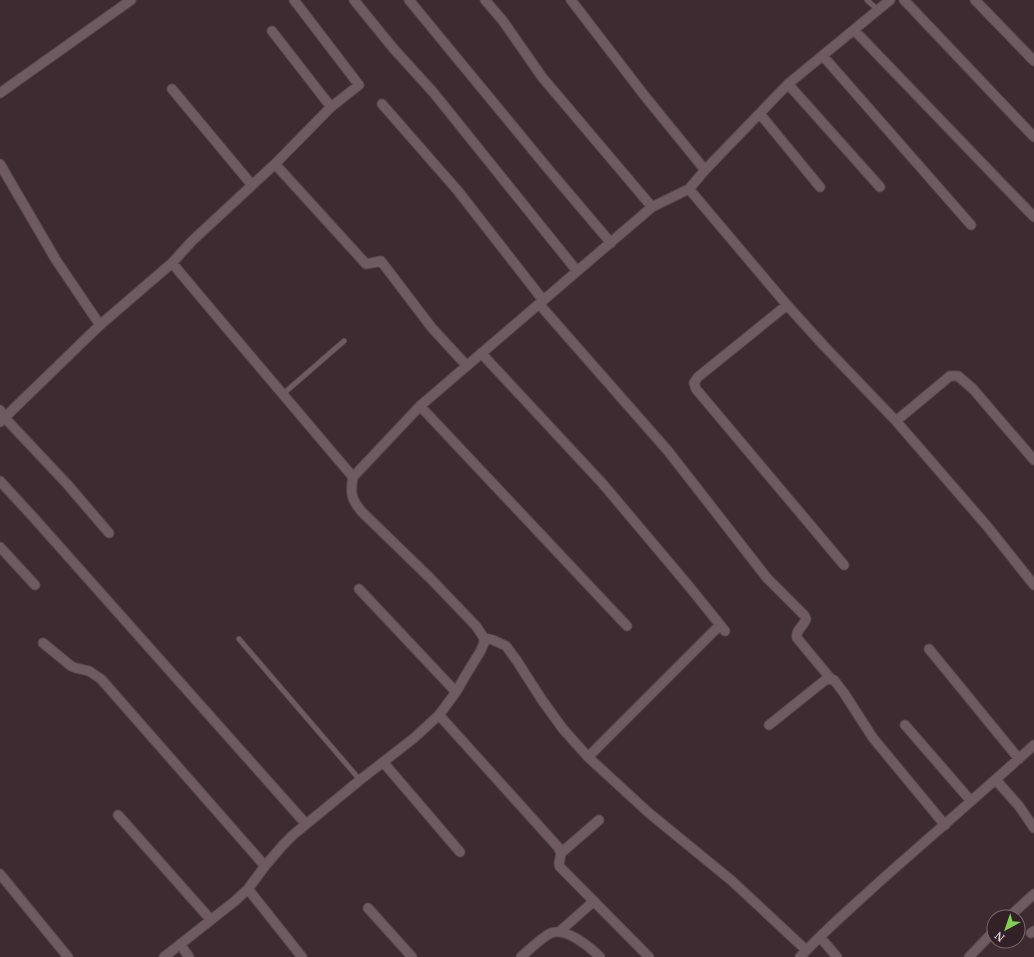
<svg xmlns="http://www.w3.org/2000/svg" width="1034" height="957" viewBox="0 0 1034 957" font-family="'Noto Serif',serif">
  <rect width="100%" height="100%" fill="#3e2b32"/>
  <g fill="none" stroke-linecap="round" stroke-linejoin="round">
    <defs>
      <path id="lane" d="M867 0 878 10
        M283 394 344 341
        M239 639 360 780"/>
      <path id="street" d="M294 0 359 85 331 107 275 164 366 264 381 261 432 328 467 366
        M354 0 393 48 433 92 577 271
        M409 0 549 170 611 243
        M485 0 503 21 542 77 652 207
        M571 0 644 95 705 170
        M904 0 1034 137
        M975 0 1034 61
        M854 30 1034 217
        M272 31 331 107
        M823 56 971 225
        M788 84 880 187
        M172 89 252 185
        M0 93 131 0
        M382 104 458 191 543 300
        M760 114 820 187
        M0 164 56 260 100 325
        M689 189 705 170 788 84 890 0
        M172 263 225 326 353 477
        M539 304 668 451 767 578 804 615 806 619C804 626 795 630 797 638L831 679
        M787 305 698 377 694 383 696 389 844 565
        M481 353 602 483 688 585 725 631
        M420 406 627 626
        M0 410 4 417 67 484 109 533
        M896 421 950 376H958L973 389 1034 460
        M0 422 100 325 172 263 192 241 275 164
        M0 481 34 518 306 824
        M0 547 35 585
        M359 589 456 692
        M484 638 493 640 506 646 517 661 542 700 563 729 588 757 649 813 732 881 806 950
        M43 643 71 666 76 668 89 671 101 679 265 866
        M929 649 1019 759
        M439 715 558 847 561 853 559 864 560 867 649 957
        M769 725 824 681 827 679 834 680 844 693 873 738 945 825
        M905 725 971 801
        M588 757 720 625
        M383 762 460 852
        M996 780 1019 806 1034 828
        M118 815 211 920
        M561 853 599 820
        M0 874 68 957
        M248 889 302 957
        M368 908 412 957
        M1009 917 1034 894
        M559 932 594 901
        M1031 933 1034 931
        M820 937 837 957
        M180 944 189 957
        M164 957 235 901 248 889 265 866 283 845 293 835 360 780 414 738 439 715 456 692 467 673 480 652 484 643V638L476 626 430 578 362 512C351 499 350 493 353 477L420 406 652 207 689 189 787 305 825 347 896 421 987 526 1034 585
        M521 957C529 950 542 937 551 933 566 927 590 947 600 957
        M800 957C824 931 851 908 877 884 929 838 982 792 1034 745
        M969 957 994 931"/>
    </defs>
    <!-- lane casing -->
    <use href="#lane" stroke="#58484e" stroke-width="6"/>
    <!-- street casing -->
    <use href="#street" stroke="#58484e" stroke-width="11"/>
    <!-- lane -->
    <use href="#lane" stroke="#705a62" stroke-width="4.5"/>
    <!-- street -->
    <use href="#street" stroke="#705a62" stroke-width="9"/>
  </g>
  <!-- north arrow -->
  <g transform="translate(1006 929) rotate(220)"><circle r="19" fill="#332128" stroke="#77676d"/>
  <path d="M0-3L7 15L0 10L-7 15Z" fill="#81d050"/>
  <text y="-6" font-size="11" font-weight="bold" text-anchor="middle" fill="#dcd0d4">N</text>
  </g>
</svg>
